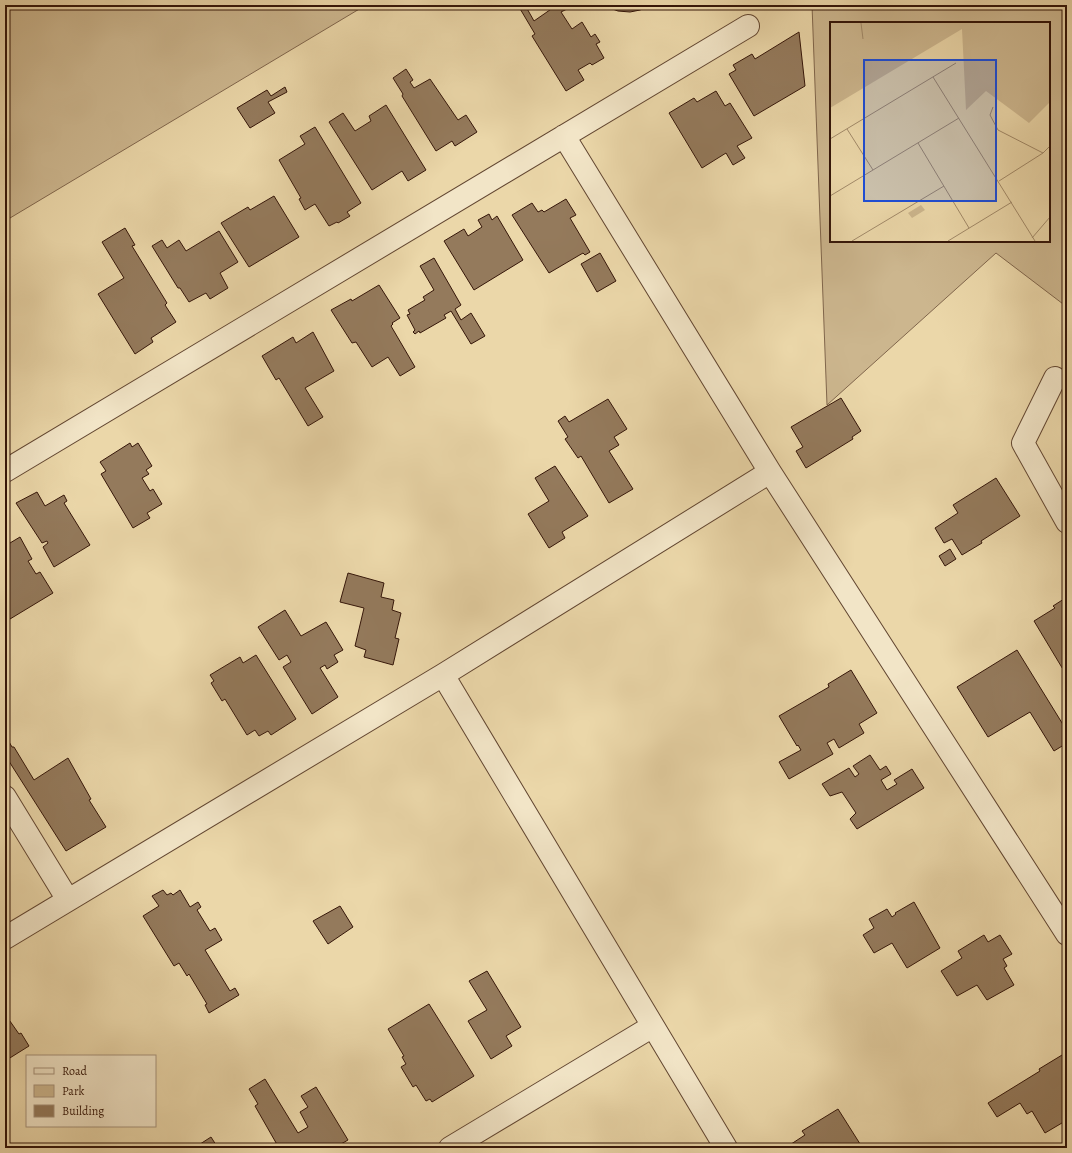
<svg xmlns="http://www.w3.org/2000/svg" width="1072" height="1153" viewBox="0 0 1072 1153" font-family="Alegreya,serif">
  <rect width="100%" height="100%" fill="#ebd7a9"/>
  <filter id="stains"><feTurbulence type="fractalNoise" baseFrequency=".005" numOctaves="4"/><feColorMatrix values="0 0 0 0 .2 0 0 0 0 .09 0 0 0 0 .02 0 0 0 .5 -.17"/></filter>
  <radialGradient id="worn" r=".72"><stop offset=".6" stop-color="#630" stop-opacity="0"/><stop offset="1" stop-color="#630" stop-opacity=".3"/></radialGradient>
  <!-- green -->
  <path fill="#ccb68e" stroke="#80664c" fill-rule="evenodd" d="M5 5H366L5 221Z
    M812 5H1067V307L996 253 827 405ZM831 23H1049V241H831Z"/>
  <!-- building -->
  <path fill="#947a5c" stroke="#351609" d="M523 5H525L534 21 557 5H575L561 12 572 29 582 22 591 37 595 34 600 42 596 44 604 58 592 65 590 63 578 70 584 80 566 91 532 36 535 34 519 7Z
    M602 5H652L640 10 630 12 618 11Z
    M799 32 805 86 754 116 729 74 736 70 733 65 752 54 755 59Z
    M406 69 413 80 410 82 414 88 430 79 458 120 466 115 477 132 455 146 452 141 436 151 402 96 403 94 393 78Z
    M285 87 287 92 268 102 275 113 250 128 237 108 267 90 271 96Z
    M716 91 725 106 730 103 752 138 737 146 745 158 733 165 726 153 702 168 669 113 694 98 697 102Z
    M386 105 426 170 408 181 402 171 372 190 329 122 343 113 355 131 371 121 369 116Z
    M315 127 361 203 347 212 350 216 338 223 337 222 329 226 315 204 305 210 299 199 301 198 279 160 305 144 300 136Z
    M274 196 299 237 249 267 221 223 248 207 250 210Z
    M566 199 576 215 570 218 590 252 585 255 583 253 549 273 512 215 532 203 538 212 542 210 544 212Z
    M489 214 492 220 497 216 523 260 474 290 444 241 464 229 468 236 482 227 478 220Z
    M125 228 135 245 132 246 167 303 165 305 176 322 151 338 153 342 135 354 98 294 124 278 102 242Z
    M219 231 238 262 220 273 228 288 210 299 206 293 189 302 180 288H178L152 246 162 240 167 248 179 240 186 251Z
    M600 253 616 281 597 292 581 264Z
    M434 258 461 305 455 309 461 320 471 313 485 336 471 344 451 311 444 315 446 318 420 333 419 331 415 334 413 332 415 330 407 315 410 314 408 310 425 300 423 297 434 290 420 266Z
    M379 285 400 318 392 323 393 324 391 326 415 367 400 376 388 357 372 367 356 342 352 343 331 310 351 299 352 301Z
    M313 332 334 371 305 388 323 417 308 426 279 378 276 380 262 356 293 337 296 343Z
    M841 398 861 431 852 437 853 439 806 468 796 451 803 447 791 427Z
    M608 399 627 429 614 437 619 445 609 451 633 489 609 503 581 456 578 458 565 439 568 437 558 421 565 416 569 422Z
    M130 443 132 447 138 443 152 466 146 470 149 474 142 478 150 491 153 489 162 504 147 513 150 518 133 528 101 474 106 471 100 462Z
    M555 466 588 516 562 532 565 538 549 548 528 514 549 501 535 478Z
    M996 478 1020 516 981 541 982 543 962 555 952 539 944 543 935 528 958 513 953 505Z
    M37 492 45 506 64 495 67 501 64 503 90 545 54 567 43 547 48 543 47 541 42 543 16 503Z
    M20 537 32 559 28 561 36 574 40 572 53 593 10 619 5 611V546Z
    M950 549 956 559 945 566 939 556Z
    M348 573 384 583 381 597 394 600 392 610 401 613 395 638 399 639 393 665 364 657 366 650 355 646 364 608 340 602Z
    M1067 597V676L1034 621 1055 608 1053 606Z
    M285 610 301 636 326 622 343 650 334 655 338 662 327 669 325 665 320 668 338 697 312 714 283 667 291 662 287 655 279 660 258 627Z
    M1017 650 1067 731V743L1054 751 1030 712 988 737 957 687Z
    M256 655 296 719 271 735 268 731 259 736 255 730 247 735 225 699 222 701 211 683 214 681 210 675 240 657 243 663Z
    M851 670 877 713 859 724 864 733 839 748 834 739 827 743 833 754 789 779 779 762 801 750 798 745 797 746 779 716 829 687 828 684Z
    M8 740 12 747H14L34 780 68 758 91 799 89 800 106 827 66 851 5 755V742Z
    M870 755 880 770 886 766 891 774 881 780 887 790 897 784 894 780 912 769 924 788 857 829 850 819 856 813 842 792 830 796 822 784 849 768 855 777 859 774 853 766Z
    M163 890 167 895 171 893 173 895 180 890 190 907 198 902 201 907 197 910 210 931 215 928 222 940 205 950 230 991 235 988 239 995 209 1013 205 1005 207 1004 189 974 187 976 179 963 174 966 143 916 159 906 152 896Z
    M914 902 940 948 907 968 892 943 874 953 863 935 874 928 869 919 887 909 892 917 896 914 895 913Z
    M340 906 353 927 328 944 313 921Z
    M984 935 988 942 1000 935 1012 954 1003 959 1007 966 1004 968 1014 985 987 1000 977 985 957 996 941 971 962 958 958 951Z
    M487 971 521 1027 506 1036 512 1046 491 1059 468 1021 487 1010 469 981Z
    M429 1004 474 1076 432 1102 430 1099 426 1101 416 1085 413 1087 401 1067 406 1064 402 1057 404 1056 388 1029Z
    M5 1014 19 1034 21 1033 29 1046 5 1061Z
    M1067 1052V1120L1045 1133 1032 1111 1027 1114 1020 1103 997 1117 988 1103 1040 1071 1039 1069Z
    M265 1079 298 1133 308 1127 300 1112 308 1107 301 1096 316 1087 348 1140 334 1148H279L255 1106 258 1104 249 1089Z
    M838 1109 862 1147 785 1148 805 1135 802 1131Z
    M211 1137 218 1148H199L197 1146Z"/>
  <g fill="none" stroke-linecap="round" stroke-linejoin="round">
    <defs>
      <path id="street" d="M564 136 770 472 1067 934
        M1055 378 1023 443 1067 522
        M5 471 748 26
        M443 675 726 1148
        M5 797 68 900
        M5 938 443 675 770 472
        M450 1148 653 1026"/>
    </defs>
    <!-- street casing -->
    <use href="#street" stroke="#624631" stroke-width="24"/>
    <!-- street -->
    <use href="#street" stroke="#f2e5c7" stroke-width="22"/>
  </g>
  <!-- overview -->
  <g transform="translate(830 22)">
    <rect width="220" height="220" fill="#ebd7a9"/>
    <path d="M0 1H220V80L199 101 156 69 136 88 132 7 0 86ZM91 183 95 188 82 196 78 191Z" fill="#ccb68e"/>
    <path fill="none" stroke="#a28a69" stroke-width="1" d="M31 1 33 17M103 55 205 219M163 85 160 93 168 108 213 131M17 107 43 148M0 117 126 41M88 121 139 206M169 159 213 131 220 124M0 174 129 96M202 216 220 195M22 219 114 164M118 219 182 180"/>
    <path fill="#1d4ed8" fill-opacity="0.15" stroke="#1d4ed8" stroke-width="2" d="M34 38H166V179H34Z"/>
    <rect width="220" height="220" fill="none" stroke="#351609" stroke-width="2"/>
  </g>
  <!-- margin -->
  <rect width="1072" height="1153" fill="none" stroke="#ebd7a9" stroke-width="20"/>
  <rect x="6" y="6" width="1060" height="1141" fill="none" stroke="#351609" stroke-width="2"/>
  <rect x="10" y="10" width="1052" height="1133" fill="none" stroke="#351609"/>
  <!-- legend -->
  <rect x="26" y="1055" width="130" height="72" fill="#f2e5c7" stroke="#a6927b"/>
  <rect x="34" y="1068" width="20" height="6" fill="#f2e5c7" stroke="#a6927b"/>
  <text x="62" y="1075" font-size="12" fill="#351609">Road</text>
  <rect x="34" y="1085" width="20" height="12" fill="#ccb68e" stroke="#a6927b"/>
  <text x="62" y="1095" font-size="12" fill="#351609">Park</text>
  <rect x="34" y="1105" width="20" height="12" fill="#947a5c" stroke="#a6927b"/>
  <text x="62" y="1115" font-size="12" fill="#351609">Building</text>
  <rect width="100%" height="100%" filter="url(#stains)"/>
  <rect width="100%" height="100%" fill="url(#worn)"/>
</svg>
